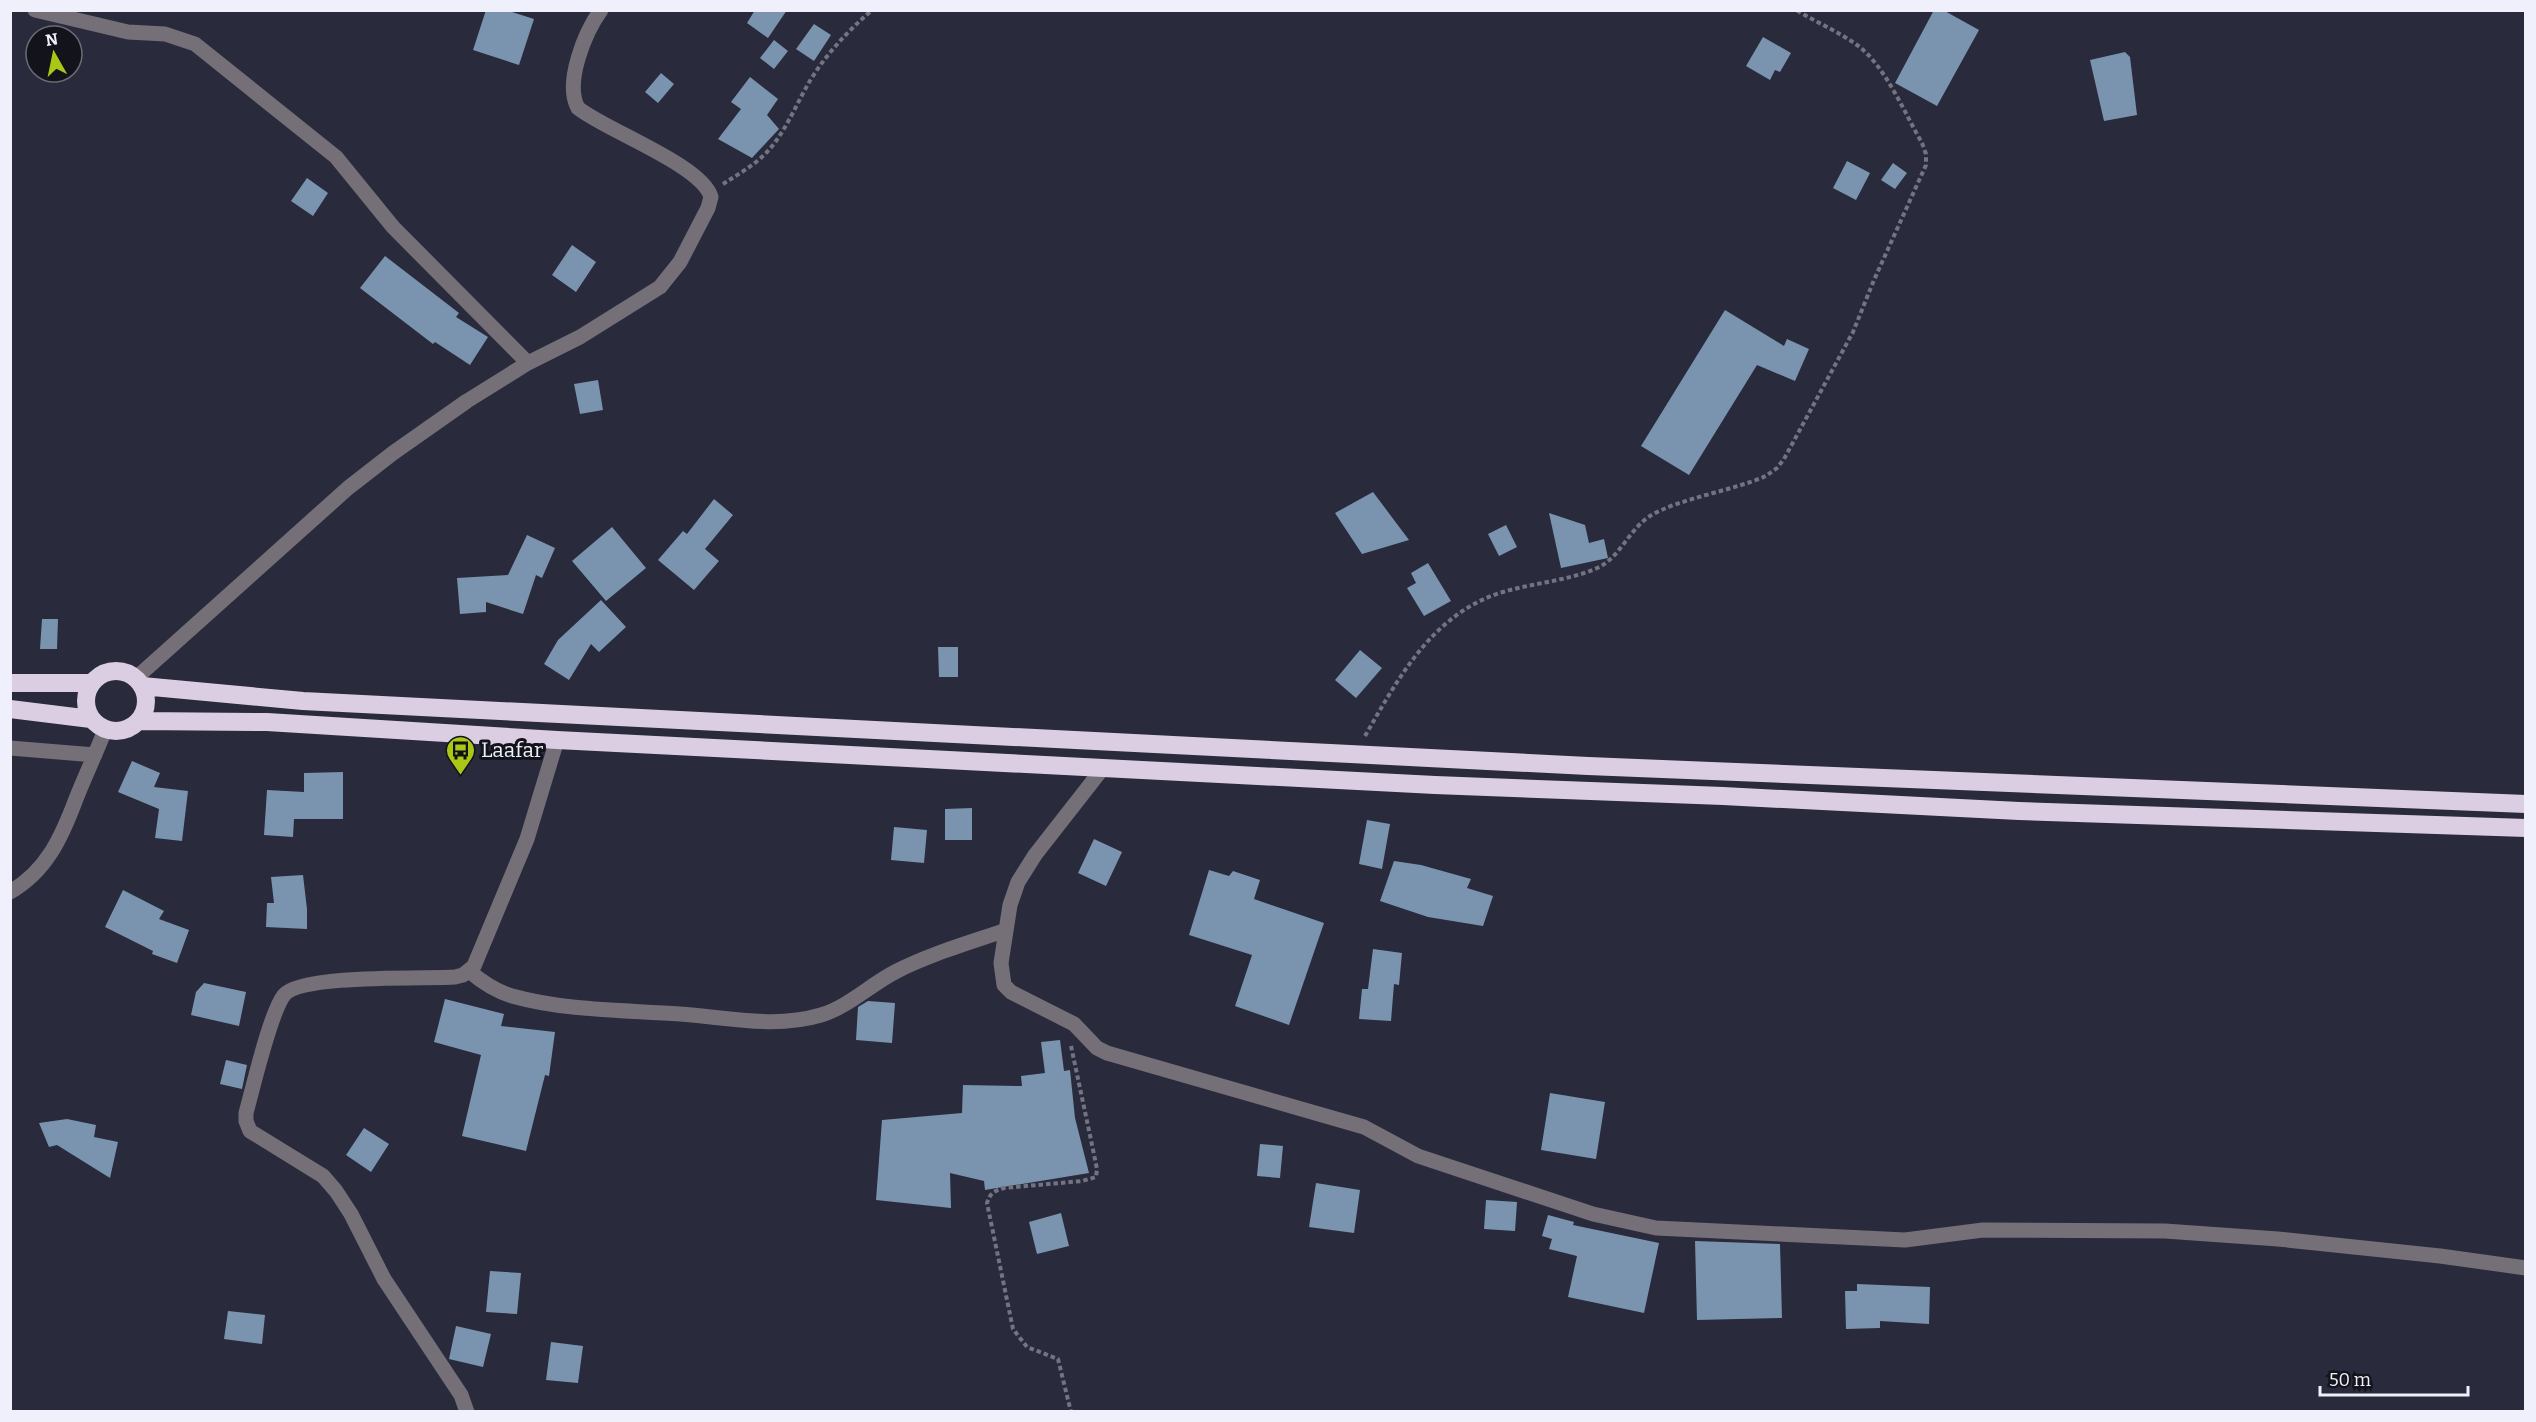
<svg xmlns="http://www.w3.org/2000/svg" width="2536" height="1422" viewBox="0 0 2536 1422" font-family="Bitter,serif">
  <rect width="100%" height="100%" fill="#292a3b"/>
  <!-- building -->
  <path fill="#7a94af" d="M486 10H506L534 19 519 65 473 50Z
    M755 10H787L768 38 747 23Z
    M1934 10H1943L1979 30 1937 106 1895 83Z
    M814 24 831 35 814 61 796 49Z
    M1763 37 1791 53 1780 72 1775 70 1770 80 1746 66Z
    M774 40 788 51 774 69 760 58Z
    M2125 52 2130 57 2137 115 2104 121 2090 60Z
    M661 73 674 84 658 103 645 92Z
    M750 77 778 99 767 115 779 129 752 158 718 139 741 109 731 102Z
    M1847 161 1870 173 1856 200 1833 188Z
    M1893 163 1907 173 1895 189 1881 180Z
    M307 178 328 193 313 216 291 201Z
    M572 245 596 262 576 292 552 275Z
    M385 256 459 313 456 317 488 337 470 365 435 342 433 344 360 288Z
    M1725 310 1784 346 1787 339 1809 349 1795 381 1757 365 1689 475 1641 446Z
    M598 380 603 410 580 414 574 384Z
    M1373 492 1409 540 1362 554 1335 513Z
    M714 499 733 515 705 549 719 561 694 590 658 560 683 531 687 534Z
    M1549 513 1585 525 1589 543 1604 539 1608 558 1561 568Z
    M1506 525 1517 547 1499 556 1488 534Z
    M612 527 646 568 606 601 572 561Z
    M527 535 555 548 542 578 536 575 523 614 486 602V612L460 614 457 578 508 575Z
    M1428 563 1451 601 1424 616 1407 588 1416 583 1411 573Z
    M601 600 626 627 599 652 591 644 569 680 544 664 558 640Z
    M42 619H58L57 649H40Z
    M938 647H958V677H939Z
    M1360 650 1382 668 1356 698 1335 680Z
    M132 761 160 773 154 787 188 791 182 841 155 838 159 809 118 792Z
    M343 772V819H294L293 837 264 835 267 790 304 792V773Z
    M972 808V840H945V809Z
    M1367 820 1390 824 1382 869 1359 864Z
    M894 827 927 830 924 863 891 860Z
    M1094 839 1122 852 1106 886 1078 873Z
    M1394 861 1421 865 1471 879 1467 888 1493 896 1483 926 1428 917 1380 901Z
    M1209 870 1229 876 1233 871 1260 880 1254 899 1324 923 1289 1025 1235 1006 1252 955 1189 935Z
    M303 875 307 909V929L266 927 267 903H274L271 877Z
    M123 890 164 911 159 919 189 930 177 963 152 954 153 951 105 927Z
    M1373 949 1402 953 1399 985 1394 984 1391 1021 1359 1019 1362 989H1368Z
    M204 983 246 992 239 1026 191 1015 196 992Z
    M445 999 504 1014 501 1026 555 1032 549 1076 545 1075 526 1151 462 1136 481 1055 434 1042Z
    M868 1001 895 1003 892 1043 856 1040 858 1007Z
    M1060 1040 1064 1071 1070 1070 1075 1118 1089 1173 985 1190 984 1181 950 1173 951 1208 876 1200 882 1120 962 1113 963 1085 1022 1086 1021 1076 1045 1073 1041 1042Z
    M226 1060 247 1065 242 1089 220 1084Z
    M1550 1093 1605 1102 1596 1159 1541 1150Z
    M67 1119 96 1125 94 1137 118 1142 110 1178 57 1145 49 1147 39 1123Z
    M364 1128 389 1144 371 1172 346 1155Z
    M1260 1144 1283 1146 1280 1178 1257 1176Z
    M1316 1183 1360 1190 1354 1233 1309 1227Z
    M1486 1200 1517 1202 1515 1231 1484 1229Z
    M1061 1213 1069 1246 1037 1254 1029 1222Z
    M1548 1215 1574 1222 1573 1225 1659 1243 1644 1313 1568 1297 1577 1256 1549 1249 1552 1239 1542 1236Z
    M1695 1241 1780 1244 1782 1318 1697 1320Z
    M490 1271 521 1273 517 1314 486 1312Z
    M1857 1284 1930 1287 1929 1324 1880 1321V1328L1846 1329 1845 1291H1857Z
    M228 1311 265 1315 262 1344 224 1339Z
    M456 1326 491 1334 483 1367 449 1359Z
    M551 1342 583 1346 578 1383 546 1380Z"/>
  <g fill="none" stroke-linecap="round" stroke-linejoin="round">
    <!-- path -->
    <path stroke="#737483" stroke-width="4" stroke-dasharray="4.5 3" stroke-linecap="butt" d="M723 184C737 175 753 166 765 154 785 134 796 104 811 79 828 52 848 31 872 10
      M1365 736C1399 677 1433 613 1503 592 1533 583 1566 581 1595 569 1620 559 1628 530 1650 516 1680 498 1732 491 1766 476L1777 468 1784 459 1853 332 1874 280 1926 165V154L1922 143C1905 114 1885 65 1857 45 1839 32 1816 22 1796 10
      M1071 1046 1091 1140 1097 1169 1096 1177 1082 1181 1004 1188C994 1191 990 1193 987 1203L1013 1329 1027 1347 1058 1359 1071 1412"/>
    <!-- street -->
    <path stroke="#756f77" stroke-width="15" d="M35 10 128 32 165 34 195 44 336 157 393 227 528 363
      M136 678 348 488 393 453 467 401 528 363 580 337 660 287 680 262 708 208 711 197C702 165 605 130 578 108 564 83 585 32 601 10
      M10 748 95 755
      M1103 768 1035 855 1018 882 1010 905 1001 963 1004 985 1011 992 1074 1024 1097 1048 1107 1053 1364 1127 1418 1156 1593 1214 1656 1228 1905 1240 1983 1230 2165 1231 2278 1239 2440 1256 2526 1268
      M10 892C47 871 62 836 76 799 85 776 96 753 105 730
      M469 971C482 982 495 991 512 996 566 1011 624 1010 680 1014 726 1017 774 1029 821 1015 848 1007 870 985 895 972 930 954 969 943 1006 930
      M467 1412 461 1395 384 1279 351 1214 336 1191 323 1176 250 1131 246 1121V1113C253 1088 270 1013 284 995 301 974 425 979 455 977L463 975 474 966 527 839 557 740"/>
    <!-- highway -->
    <path stroke="#dbcee2" stroke-width="18" d="M86 701a30 30 0 1 1 60 0a30 30 0 1 1-60 0Z
      M10 683H92
      M142 686 303 701 1588 766 2526 804
      M10 709 91 719
      M139 721 267 722 557 740 1435 785 1723 796 2019 811 2526 828"/>
  </g>
  <!-- icons -->
  <defs>
    <symbol id="bus-pin" viewBox="-11 -11 22 30"><path d="M0 17L-7.5 6A9.5 9.5 0 1 1 7.5 6Z" fill="#aac718" stroke="#13131b"/><path d="M-5-6H5V4H4V6H2V4H-2V6H-4V4H-5ZM-3.5-4V0h7V-4ZM-3.5 1.2v1.5H-2V1.2ZM2 1.2v1.5H3.5V1.2Z" fill="#111"/></symbol>
  </defs>
  <g fill-rule="evenodd">
    <use href="#bus-pin" x="444" y="734" width="33" height="45"/>
  </g>
  <g text-anchor="middle" stroke-width="6" stroke-linejoin="round" paint-order="stroke">
    <!-- poi labels -->
    <g font-size="21" fill="#eff0fb" stroke="#13131b" text-anchor="start">
      <text x="481" y="757">Laafar</text>
    </g>
  </g>
  <!-- border -->
  <rect width="2536" height="1422" fill="none" stroke="#eff0fb" stroke-width="24"/>
  <!-- north arrow -->
  <g transform="translate(54 54) rotate(351)"><circle r="28" fill="#13131b" stroke="#6b6b75" stroke-width="1.5"/>
  <path d="M0-4.5L10 22L0 15L-10 22Z" fill="#aac718"/>
  <text y="-9" font-size="16" font-weight="bold" text-anchor="middle" fill="#eff0fb">N</text>
  </g>
  <!-- scale -->
  <path d="M2320 1386v9h148v-9" fill="none" stroke="#eff0fb" stroke-width="3"/>
  <text x="2329" y="1386" font-size="18" fill="#eff0fb" stroke="#13131b" stroke-width="4.5" paint-order="stroke">50 m</text>
</svg>
